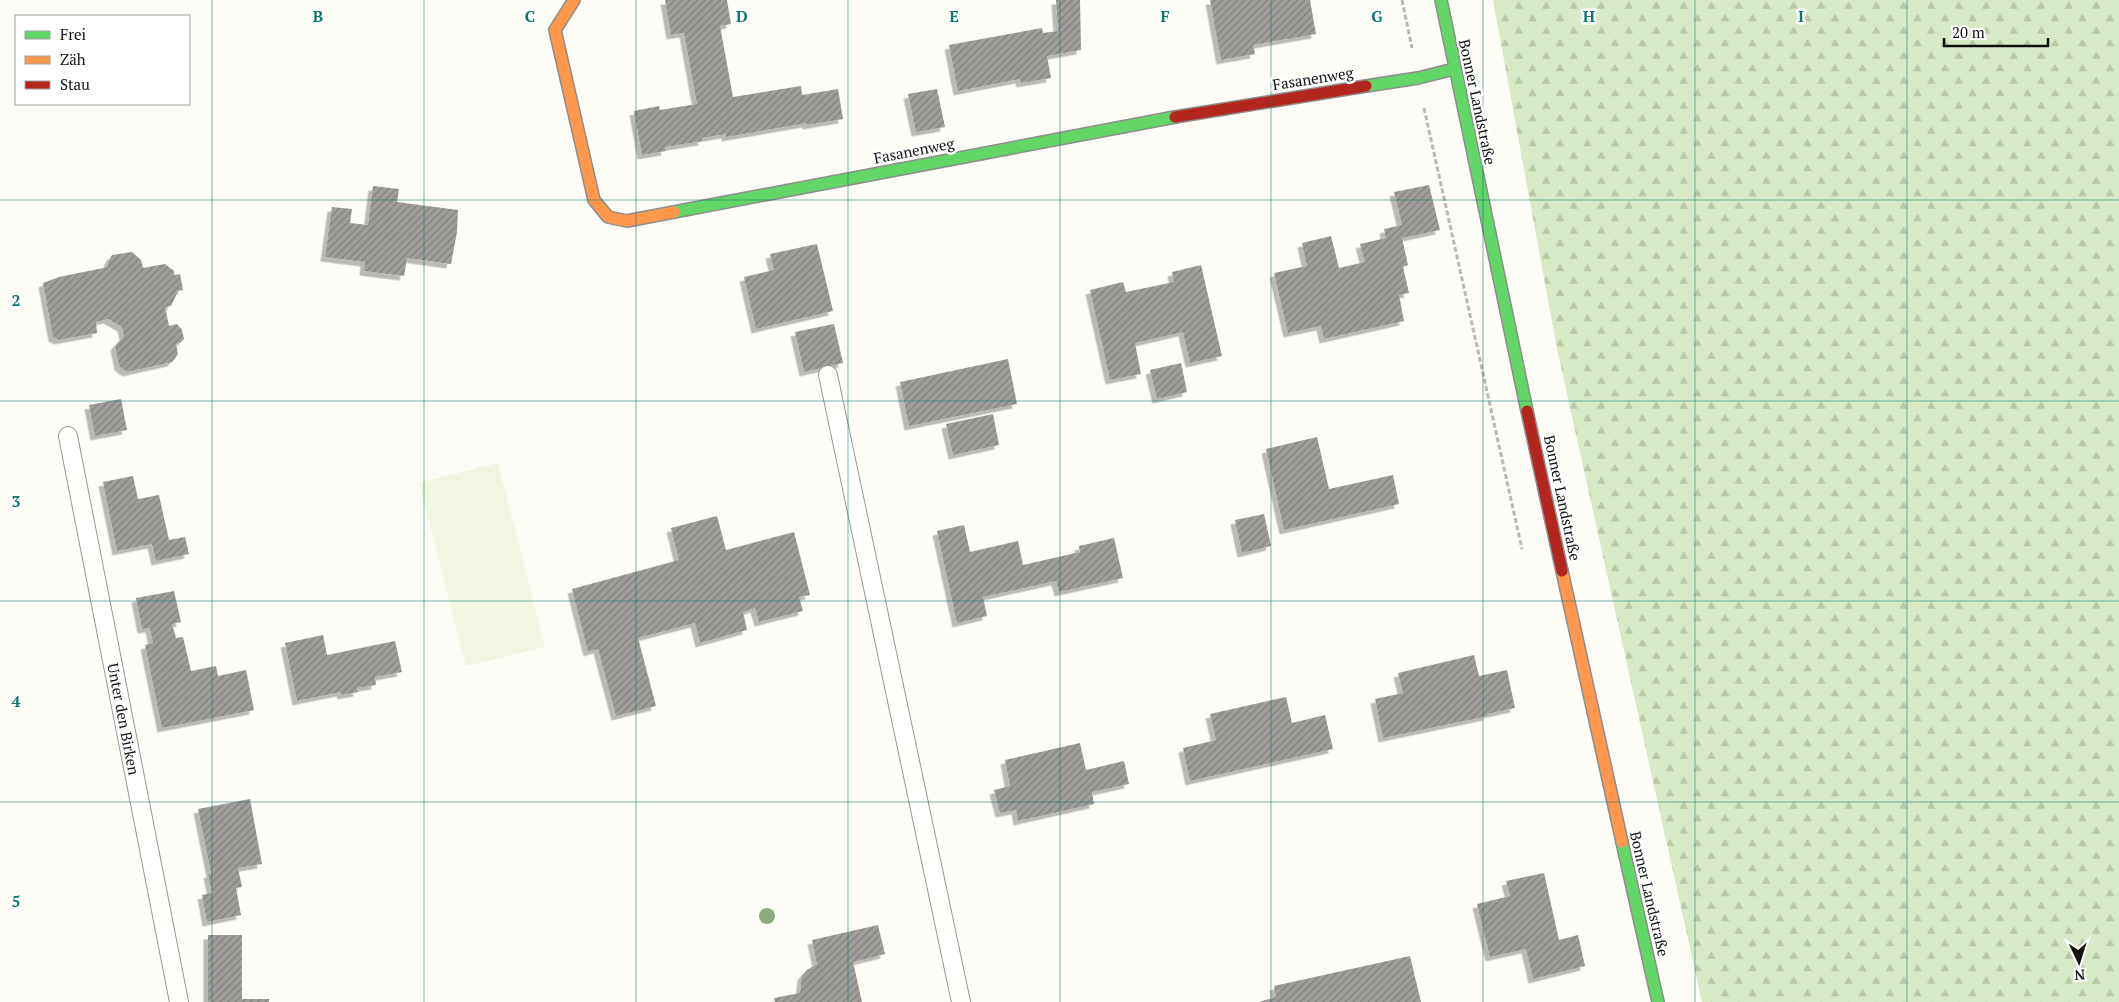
<svg xmlns="http://www.w3.org/2000/svg" width="2119" height="1002" viewBox="0 0 2119 1002" font-family="'PT Serif',serif">
  <defs>
    <pattern id="forest-firs" width="22" height="20" patternUnits="userSpaceOnUse" patternTransform="scale(1.25)"><rect width="22" height="20" fill="#d8eac5"/><path d="M5 1l3.5 6h-7zM16 11l3.5 6h-7z" fill="#b8c8a8"/></pattern>
    <pattern id="building-hatch" width="6" height="6" patternUnits="userSpaceOnUse" patternTransform="scale(1.25)"><rect width="6" height="6" fill="#a19f9c"/><path d="M-1 1l2-2M0 6l6-6M5 7l2-2" fill="none" stroke="#82807e"/></pattern>
    <filter id="shadow"><feDropShadow dx="-4.5" dy="4.5" stdDeviation="0" flood-color="#0004"/></filter>
  </defs>
  <rect width="100%" height="100%" fill="#fdfcf7"/>
  <!-- forest -->
  <path fill="url(#forest-firs)" d="M1493 0H2119V1002H1702L1557 349Z"/>
  <!-- pitch -->
  <path fill="#f0f6e1" d="M498 463 545 647 466 666 419 483Z"/>
  <!-- building -->
  <path fill="url(#building-hatch)" filter="url(#shadow)" d="M665 0H727L731 24 720 26 733 97 801 86 802 95 838 89 843 119 807 125V123L726 137V134L702 138 703 141 665 147 666 151 642 155 634 111 659 106 660 110 697 104 684 33 671 35Z
    M1056 0H1080L1081 50 1047 56 1051 78 1021 83 1020 79 958 91 949 45 1042 28 1043 33 1058 31Z
    M1210 0H1310L1316 34 1253 45 1255 54 1221 60Z
    M937 89 945 127 916 132 908 94Z
    M1429 185 1440 230 1402 238 1408 265 1403 267 1409 293 1399 295 1404 321 1324 339 1321 326 1288 333 1274 273 1307 266 1302 243 1331 236 1339 268 1365 262 1360 244 1386 238 1384 229 1402 225 1394 192Z
    M373 186 399 189 397 202 458 210 457 232 451 264 407 258 404 276 364 271 365 262 325 257 332 207 352 209 350 223 368 225Z
    M817 244 833 311 756 329 744 277 774 270 770 254Z
    M132 252 141 260 143 268 165 264 174 271V275L180 274 183 290 178 291 171 306 165 307 169 326 177 324 182 330 184 339 180 343 176 344 178 354 172 362 127 372 119 366 115 346 124 336 122 327 108 319 96 322 97 333 59 340 53 337 43 283 59 277 108 267V262L112 255Z
    M1201 265 1222 356 1190 363 1183 332 1135 343 1141 374 1110 380 1090 290 1123 282 1126 292 1174 282 1172 272Z
    M834 324 843 363 804 372 795 332Z
    M1008 359 1017 404 909 426 900 382Z
    M1181 363 1187 392 1157 399 1150 370Z
    M121 399 127 430 95 436 89 405Z
    M993 414 999 445 953 455 946 424Z
    M1317 437 1329 489 1393 475 1399 504 1284 530 1266 449Z
    M133 476 138 499 159 495 169 540 185 537 189 554 156 561 152 544 117 551 103 482Z
    M1264 514 1271 546 1242 553 1235 520Z
    M717 516 726 550 794 532 810 595 799 597 803 611 759 622 755 608 743 612 747 630 700 643 695 623 638 638 656 706 616 716 598 649 588 652 572 589 679 560 671 528Z
    M964 525 970 552 1018 541 1023 565 1080 552 1079 546 1114 538 1123 578 1059 592 1056 581 983 597 987 616 957 623 937 531Z
    M174 591 181 622 172 624 176 638 183 637 191 671 216 666 218 676 246 670 254 710 162 728 145 645 153 643 150 628 142 629 136 598Z
    M323 635 327 655 395 641 402 672 375 677 376 685 357 688 358 692 342 695 341 692 297 701 285 643Z
    M1474 655 1479 676 1507 670 1515 708 1487 714 1488 716 1383 738 1375 699 1403 693 1398 673Z
    M1286 697 1292 723 1325 715 1333 749 1190 781 1183 748 1216 740 1210 714Z
    M1080 743 1086 770 1124 761 1129 784 1092 792 1094 804 1018 821 1016 810 1000 813 994 790 1010 786 1005 760Z
    M250 799 262 864 238 868 242 887 236 888 241 915 207 922 202 895 212 893 208 874 211 873 198 809Z
    M1544 873 1559 940 1578 935 1585 966 1533 979 1526 949 1490 957 1477 904 1510 896 1506 881Z
    M878 925 885 954 853 962 862 1002H775L774 998 800 993 802 976 807 970 817 964 812 940Z
    M208 935H242V999H269V1002H208Z
    M1410 956 1421 1002H1259L1276 997 1274 986Z"/>
  <g fill="none" stroke-linecap="round" stroke-linejoin="round">
    <defs>
      <path id="lane" d="M828 375 961 1002
        M68 436 179 1002"/>
      <path id="fast" d="M1441 0 1527 411
        M1366 86 1418 78 1454 69
        M674 212 1175 117
        M1622 842 1658 1002"/>
      <path id="slow" d="M574 0 555 30 594 200 608 217 627 221 674 212
        M1562 571 1622 842"/>
      <path id="jam" d="M1175 117 1366 86
        M1527 411 1562 571"/>
    </defs>
    <!-- lane casing -->
    <use href="#lane" stroke="#979795" stroke-width="20"/>
    <!-- fast casing -->
    <use href="#fast" stroke="#8e8d8b" stroke-width="14"/>
    <!-- slow casing -->
    <use href="#slow" stroke="#8e8d8b" stroke-width="14"/>
    <!-- jam casing -->
    <use href="#jam" stroke="#8e8d8b" stroke-width="14"/>
    <!-- path -->
    <path stroke="#b9b9b8" stroke-width="3" stroke-dasharray="5 2.5" stroke-linecap="butt" d="M1402 0 1412 48
      M1424 108 1522 549"/>
    <!-- lane -->
    <use href="#lane" stroke="#fffffe" stroke-width="18"/>
    <!-- fast -->
    <use href="#fast" stroke="#63d668" stroke-width="11"/>
    <!-- slow -->
    <use href="#slow" stroke="#ff974d" stroke-width="11"/>
    <!-- jam -->
    <use href="#jam" stroke="#b3261e" stroke-width="11"/>
  </g>
  <!-- trees -->
  <circle fill="#8cac80" cx="767" cy="916" r="8"/>
  <!-- grid -->
  <path fill="none" stroke="#0f766e" stroke-width="1" stroke-opacity="0.55" d="M212 0V1002M424 0V1002M636 0V1002M848 0V1002M1060 0V1002M1271 0V1002M1483 0V1002M1695 0V1002M1907 0V1002M0 200H2119M0 401H2119M0 601H2119M0 802H2119"/>
  <g text-anchor="middle" stroke-width="5" stroke-linejoin="round" paint-order="stroke">
    <!-- street labels -->
    <g font-size="15" fill="#111" stroke="#fff">
      <text transform="translate(1313 79) rotate(-9)" y="5">Fasanenweg</text>
      <text transform="translate(1477 102) rotate(78)" y="5">Bonner Landstraße</text>
      <text transform="translate(914 151) rotate(-11)" y="5">Fasanenweg</text>
      <text transform="translate(1562 498) rotate(78)" y="5">Bonner Landstraße</text>
      <text transform="translate(123 719) rotate(79)" y="5">Unter den Birken</text>
      <text transform="translate(1649 894) rotate(77)" y="5">Bonner Landstraße</text>
    </g>
  </g>
  <g font-size="16" text-anchor="middle" font-weight="bold" fill="#0f766e" stroke="#fff" stroke-width="5" stroke-linejoin="round" paint-order="stroke">
    <text x="318" y="22">B</text>
    <text x="530" y="22">C</text>
    <text x="742" y="22">D</text>
    <text x="954" y="22">E</text>
    <text x="1165" y="22">F</text>
    <text x="1377" y="22">G</text>
    <text x="1589" y="22">H</text>
    <text x="1801" y="22">I</text>
    <text x="16" y="306">2</text>
    <text x="16" y="507">3</text>
    <text x="16" y="707">4</text>
    <text x="16" y="907">5</text>
  </g>
  <!-- legend -->
  <rect x="15" y="15" width="175" height="90" fill="#ffffff" stroke="#a0a0a0"/>
  <rect x="25" y="31" width="25" height="8" fill="#63d668" stroke="#a0a0a0"/>
  <text x="60" y="40" font-size="15" fill="#111111">Frei</text>
  <rect x="25" y="56" width="25" height="8" fill="#ff974d" stroke="#a0a0a0"/>
  <text x="60" y="65" font-size="15" fill="#111111">Zäh</text>
  <rect x="25" y="81" width="25" height="8" fill="#b3261e" stroke="#a0a0a0"/>
  <text x="60" y="90" font-size="15" fill="#111111">Stau</text>
  <!-- north arrow -->
  <g transform="translate(2079 962) rotate(176)" stroke="#ffffff" stroke-width="4" paint-order="stroke">
  <path d="M0-4L9 19L0 12L-9 19Z" fill="#111111"/>
  <text y="-8" font-size="14" font-weight="bold" text-anchor="middle" fill="#111111">N</text>
  </g>
  <!-- scale -->
  <path d="M1944 38v8h104v-8" fill="none" stroke="#111111" stroke-width="2.5"/>
  <text x="1952" y="38" font-size="15" fill="#111111" stroke="#ffffff" stroke-width="4" paint-order="stroke">20 m</text>
</svg>
